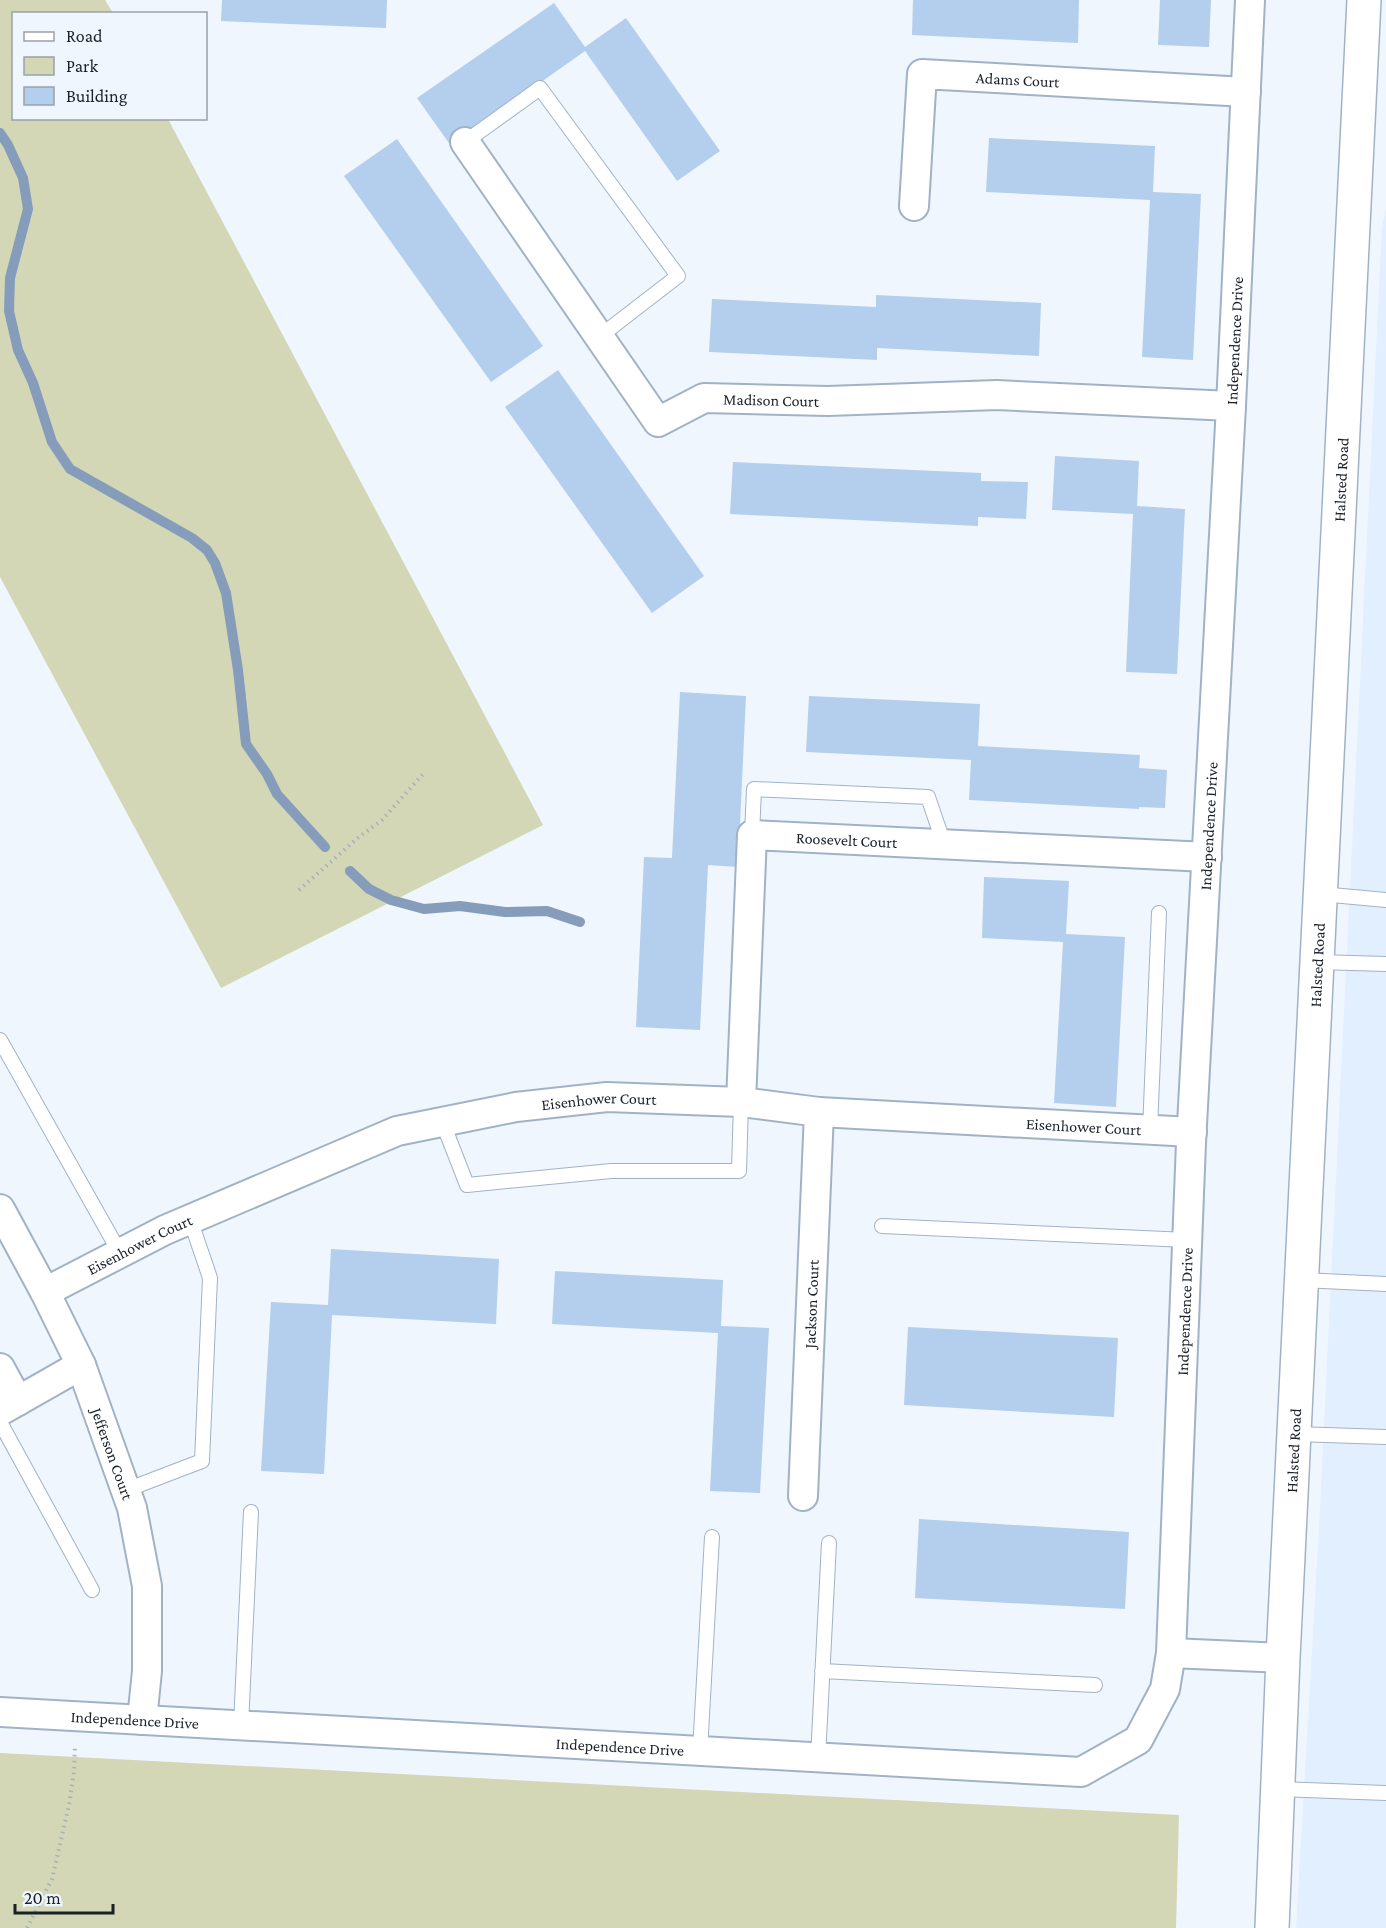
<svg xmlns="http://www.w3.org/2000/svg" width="1386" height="1928" viewBox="0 0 1386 1928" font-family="'Crimson Pro',serif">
  <rect width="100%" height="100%" fill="#eff6fe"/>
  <!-- built -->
  <path fill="#e2efff" d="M1386 207V1928H1296L1319 1529 1382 228Z"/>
  <!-- green -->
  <path fill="#d3d7b5" d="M0 0H105L113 13 14 14V118L168 119 543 825 221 988 0 577Z
    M0 1753 1179 1815 1176 1928H0Z"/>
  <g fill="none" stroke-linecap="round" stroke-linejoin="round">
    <!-- stream -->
    <path stroke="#859dbb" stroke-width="10" d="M0 133 8 145 23 178 28 209 10 278 9 311 18 350 33 383 52 442 70 469 192 538 207 550 215 563 226 593 238 670 246 744 267 774 277 794 325 847
      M350 871 369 889 391 900 424 909 460 906 505 912 547 911 580 922"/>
  </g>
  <!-- building -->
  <path fill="#b4ceed" d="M222 0H387L386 28 221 21Z
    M913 0H1079L1078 43 912 35Z
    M1160 0H1211L1209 47 1158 45Z
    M554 3 585 47 626 18 720 151 677 181 585 51 451 146 417 98Z
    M989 138 1155 146 1153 192 1201 194 1193 360 1142 357 1150 200 986 192Z
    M397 139 543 346 491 382 344 176Z
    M876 295 1041 303 1039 356 877 348V360L709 352 712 299 876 307Z
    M558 370 704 576 652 613 505 407Z
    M1055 456 1139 461 1137 506 1185 509 1177 674 1126 672 1133 514 1052 510Z
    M733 462 981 473V481L1028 482 1026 519 978 517V526L730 514Z
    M680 692 746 696 738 867 708 865 700 1030 636 1027 644 857 672 858Z
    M809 696 980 704 978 746 1140 755 1139 768 1167 770 1165 808 1139 807V809L969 800 971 760 806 752Z
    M984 877 1069 881 1066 934 1125 937 1116 1107 1054 1103 1063 942 982 938Z
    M331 1249 499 1259 496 1324 332 1315 324 1474 261 1471 271 1302 328 1305Z
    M555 1271 723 1280 721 1326 769 1328 760 1493 710 1491 718 1333 552 1324Z
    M908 1327 1118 1338 1114 1417 904 1405Z
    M919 1519 1129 1532 1125 1609 915 1598Z"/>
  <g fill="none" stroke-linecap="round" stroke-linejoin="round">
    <defs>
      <path id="lane" d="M465 142 540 88 678 276 599 337
        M752 835 754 789 928 797 944 844
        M1321 894 1386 900
        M1318 962 1386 964
        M0 1040 120 1253
        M442 1121 467 1185 611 1171H739L741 1102
        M1150 1130 1159 913
        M882 1226 1187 1240
        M1302 1280 1386 1284
        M0 1422 92 1590
        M1295 1434 1386 1437
        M126 1490 202 1461 210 1278 190 1219
        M822 1671 1095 1685
        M241 1725 251 1512
        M700 1751 712 1537
        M818 1758 829 1543
        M1279 1789 1386 1793"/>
      <g id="street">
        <path id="s1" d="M465 142 658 422 704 398 828 401 997 395 1231 406"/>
        <path id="s2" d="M914 206 922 74 1246 92"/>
        <path id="s3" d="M741 1102 752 835 1207 857"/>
        <path id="s4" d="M0 1209 45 1292 81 1365 132 1508 147 1586V1671L142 1720"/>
        <path id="s5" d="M45 1292 165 1230 397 1131 516 1107 607 1097 741 1102 819 1112 1192 1132"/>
        <path d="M0 1368 18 1401"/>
        <path d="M0 1411 81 1365"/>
        <path id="s6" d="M803 1496 819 1112"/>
        <path d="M1171 1653 1283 1658"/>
        <path id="s7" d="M0 1712 1081 1772 1138 1740 1165 1689 1171 1653 1191 1143 1231 406 1250 0"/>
      </g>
      <g id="secondary">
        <path id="s8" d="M1272 1928 1283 1658 1364 0"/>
      </g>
    </defs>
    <!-- lane casing -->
    <use href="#lane" stroke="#a2b2c5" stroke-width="16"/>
    <!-- street casing -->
    <use href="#street" stroke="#a2b2c5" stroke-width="32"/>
    <!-- secondary casing -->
    <use href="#secondary" stroke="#a2b2c5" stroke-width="36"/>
    <!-- path -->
    <path stroke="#a9b0b8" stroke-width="4" stroke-dasharray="1.5 4.5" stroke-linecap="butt" d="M299 890 359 837 382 820 423 774
      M27 1928 52 1879 69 1805 74 1772 75 1745"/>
    <!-- lane -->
    <use href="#lane" stroke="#fff" stroke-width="14"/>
    <!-- street -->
    <use href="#street" stroke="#fff" stroke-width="28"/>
    <!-- secondary -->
    <use href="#secondary" stroke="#fff" stroke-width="33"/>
  </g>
  <g text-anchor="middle" stroke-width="5" stroke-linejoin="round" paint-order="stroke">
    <!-- street labels -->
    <g font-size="16" fill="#1b2129" stroke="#eff6fe">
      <text dy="6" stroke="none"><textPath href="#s2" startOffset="228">Adams Court</textPath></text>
      <text dy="6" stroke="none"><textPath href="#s7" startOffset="2556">Independence Drive</textPath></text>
      <text dy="6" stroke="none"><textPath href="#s1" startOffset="459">Madison Court</textPath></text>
      <text dy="6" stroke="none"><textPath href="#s8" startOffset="1450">Halsted Road</textPath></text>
      <text dy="6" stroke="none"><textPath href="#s7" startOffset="2070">Independence Drive</textPath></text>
      <text dy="6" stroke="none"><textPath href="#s3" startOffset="362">Roosevelt Court</textPath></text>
      <text dy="6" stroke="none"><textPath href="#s8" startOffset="964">Halsted Road</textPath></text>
      <text dy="6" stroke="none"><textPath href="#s5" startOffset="592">Eisenhower Court</textPath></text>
      <text dy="6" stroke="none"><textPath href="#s5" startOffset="1078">Eisenhower Court</textPath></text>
      <text dy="6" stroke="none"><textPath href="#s5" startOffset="106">Eisenhower Court</textPath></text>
      <text dy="6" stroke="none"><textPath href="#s6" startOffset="192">Jackson Court</textPath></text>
      <text dy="6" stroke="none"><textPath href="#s7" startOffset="1584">Independence Drive</textPath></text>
      <text dy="6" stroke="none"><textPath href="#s8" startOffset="478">Halsted Road</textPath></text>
      <text dy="6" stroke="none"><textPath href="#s4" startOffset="270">Jefferson Court</textPath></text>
      <text dy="6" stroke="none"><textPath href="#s7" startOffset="135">Independence Drive</textPath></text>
      <text dy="6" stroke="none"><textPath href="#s7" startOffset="621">Independence Drive</textPath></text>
    </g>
  </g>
  <!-- legend -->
  <rect x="12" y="12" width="195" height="108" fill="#eff6fe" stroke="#9aa1a9" stroke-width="1.5"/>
  <rect x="24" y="32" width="30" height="9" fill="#ffffff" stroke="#9aa1a9" stroke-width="1.5"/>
  <text x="66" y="42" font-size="18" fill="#1b2129">Road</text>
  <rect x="24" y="57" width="30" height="18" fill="#d3d7b5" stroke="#9aa1a9" stroke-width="1.5"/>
  <text x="66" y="72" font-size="18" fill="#1b2129">Park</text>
  <rect x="24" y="87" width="30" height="18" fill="#b4ceed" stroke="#9aa1a9" stroke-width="1.5"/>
  <text x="66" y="102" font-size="18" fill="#1b2129">Building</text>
  <!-- scale -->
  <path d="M15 1904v9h98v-9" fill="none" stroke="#1b2129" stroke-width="3"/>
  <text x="24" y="1904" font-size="18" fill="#1b2129" stroke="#eff6fe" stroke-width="4.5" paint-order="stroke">20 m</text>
</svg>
